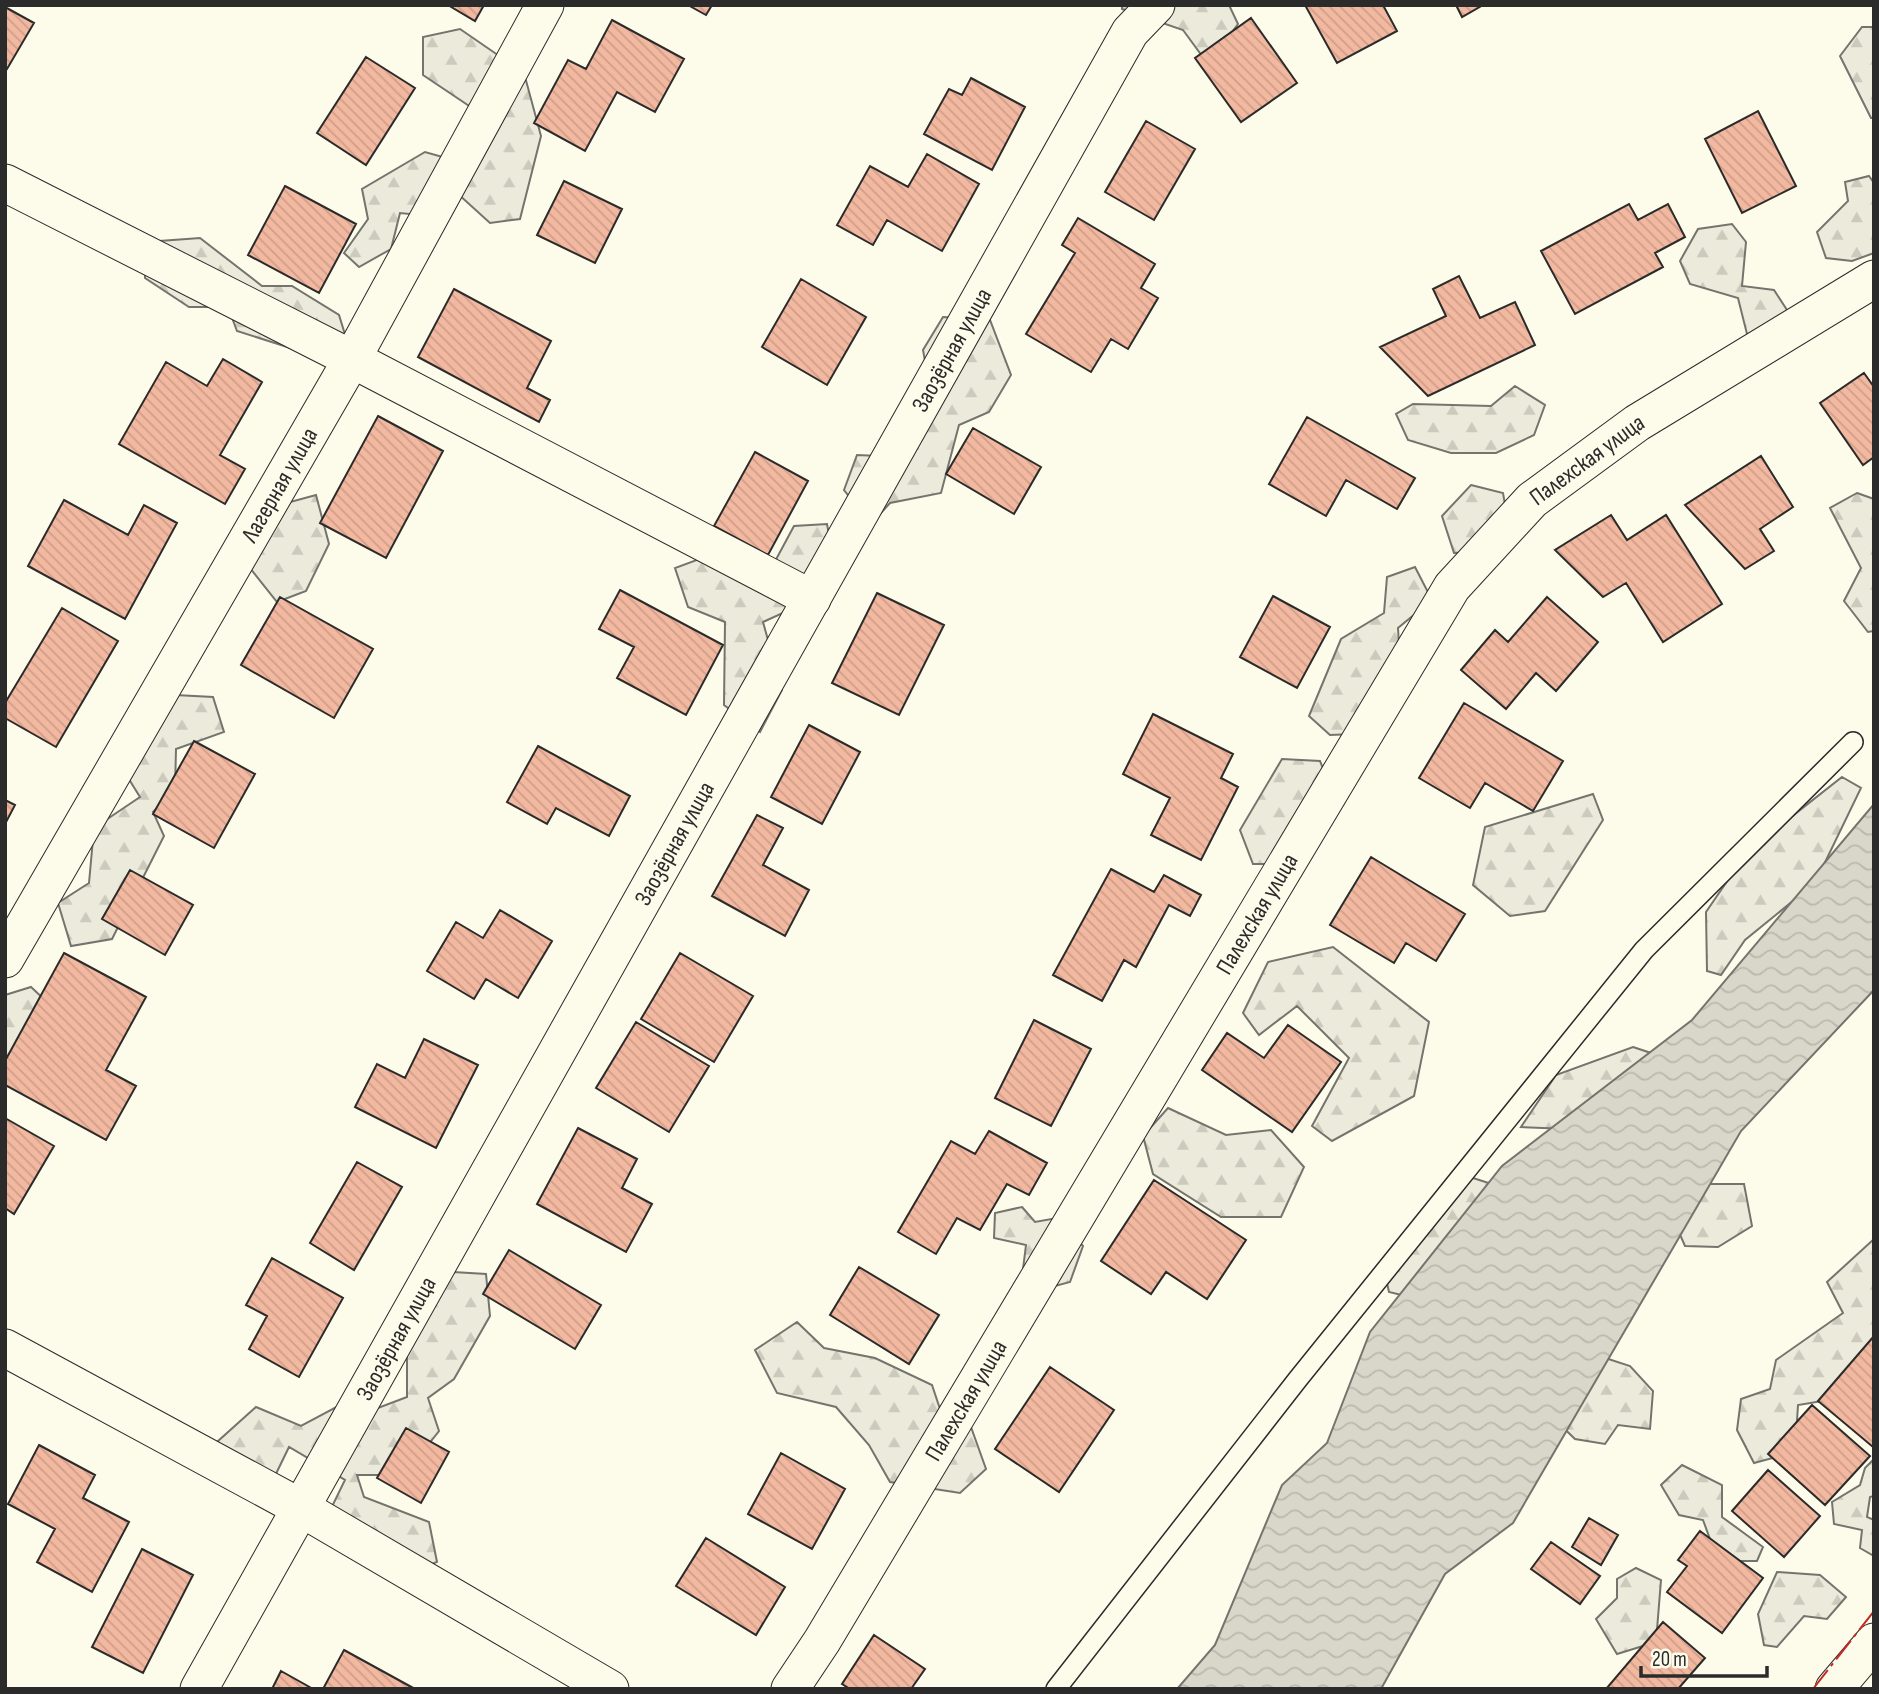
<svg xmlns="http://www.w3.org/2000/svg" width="1879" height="1694" viewBox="0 0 1879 1694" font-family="'Sofia Sans Condensed',sans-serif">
  <defs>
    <pattern id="forest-firs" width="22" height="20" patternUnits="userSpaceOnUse" patternTransform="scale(1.75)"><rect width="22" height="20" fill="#ecebdb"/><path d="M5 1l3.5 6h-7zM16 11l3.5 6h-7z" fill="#cbcabc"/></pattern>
    <pattern id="water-waves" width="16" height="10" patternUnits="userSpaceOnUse" patternTransform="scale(1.75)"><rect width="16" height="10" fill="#d8d7c9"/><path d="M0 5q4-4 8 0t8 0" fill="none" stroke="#bab9ad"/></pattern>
    <pattern id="building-back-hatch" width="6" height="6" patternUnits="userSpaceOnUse" patternTransform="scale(1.75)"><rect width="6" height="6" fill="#f2b8a0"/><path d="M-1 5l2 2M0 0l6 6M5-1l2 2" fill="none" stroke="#d09e8a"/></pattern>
  </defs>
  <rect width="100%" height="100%" fill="#fdfbea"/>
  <!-- forest -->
  <path fill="url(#forest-firs)" stroke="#74746e" stroke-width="2" d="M1122 5H1229L1238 24 1208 64 1183 30 1122 9Z
    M1862 27H1874V118H1871L1840 56Z
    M460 29 524 73 541 136 520 219 490 223 457 193 440 217 400 213 391 249 359 267 344 253 368 219 362 189 425 152 464 163 493 122 423 75V37Z
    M1869 176 1874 183V253L1852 261 1826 258 1817 232 1848 201 1845 182Z
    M1732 224 1746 242 1742 286 1774 290 1787 310 1771 332 1747 334 1738 298 1690 284 1680 261 1698 229Z
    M200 238 262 286H292L339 315 347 341 306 353 237 331 228 307H189L145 278 146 242Z
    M943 317 990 320 1011 375 989 412 959 425 941 493 890 503 871 524 844 490 857 455 903 457 935 415 923 350Z
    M1515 386 1545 405 1534 435 1496 453H1451L1408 440 1396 414 1413 404 1491 406Z
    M1471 485 1503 493 1507 516 1477 552 1454 553 1442 516Z
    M1857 493 1874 499V631L1868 632 1844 601 1861 568 1830 508Z
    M316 495 329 544 306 591 277 602 250 568 268 508Z
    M827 524 833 557 794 608 763 622 782 690 760 732 724 705 725 622 688 607 675 568 710 555 765 580 794 526Z
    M1415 567 1432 600 1398 628 1400 662 1355 734 1330 735 1309 716 1341 639 1384 613 1387 577Z
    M175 695 213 697 224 732 176 749 175 790 153 812 164 836 112 939 71 946 58 903 89 883 94 828 140 797 112 752Z
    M1282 759 1320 761 1329 783 1282 864H1253L1240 830Z
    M1842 777 1861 788 1815 883 1745 940 1721 975 1707 971 1706 912 1748 851Z
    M1593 794 1603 820 1545 911 1510 916 1473 885 1485 827Z
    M1333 947 1429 1022 1414 1096 1332 1141 1312 1126 1349 1058 1297 1006 1259 1035 1243 1013 1268 962Z
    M31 987 62 1016 5 1063V995Z
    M1633 1047 1657 1055 1568 1129 1521 1127 1556 1075Z
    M1168 1108 1226 1135 1271 1130 1304 1167 1281 1217H1221L1153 1174 1143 1136Z
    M1473 1178 1495 1185 1414 1298 1389 1292 1383 1265Z
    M1698 1184H1744L1752 1226 1718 1247 1685 1246 1674 1221Z
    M1022 1207 1035 1222 1057 1218 1083 1246 1070 1282 1044 1289 1023 1269 1026 1245 994 1238 995 1213Z
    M1874 1239V1354L1840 1398 1798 1405 1795 1452 1754 1463 1737 1430 1741 1399 1770 1389 1776 1360 1843 1313 1827 1282Z
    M453 1272 486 1274 490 1316 454 1379 428 1398 439 1431 404 1475H357L364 1497 429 1522 437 1562 394 1579 323 1525 345 1480 289 1447 273 1480 217 1442 256 1407 301 1426 342 1404 378 1408 407 1397V1354Z
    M797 1322 824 1348 875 1358 932 1385 944 1421 971 1427 986 1469 960 1493 890 1482 869 1445 836 1407 777 1393 755 1350Z
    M1587 1352 1630 1366 1653 1391 1650 1429 1618 1425 1605 1444 1575 1439 1547 1412Z
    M1874 1459V1496L1870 1497 1867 1517 1874 1520V1556L1860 1548 1862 1530 1834 1524 1832 1502 1860 1485 1865 1468Z
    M1682 1465 1722 1485V1517L1763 1547 1757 1561H1718L1703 1520 1679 1515 1661 1485Z
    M1636 1568 1661 1580 1656 1642 1617 1654 1596 1619 1617 1598V1579Z
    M1777 1572 1820 1575 1846 1597 1827 1619 1804 1616 1777 1647 1764 1645 1758 1614Z"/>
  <!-- water -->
  <path fill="url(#water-waves)" stroke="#74746e" stroke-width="2" d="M1874 804V990L1741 1131 1513 1523 1445 1574 1381 1689H1177L1215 1645 1282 1485 1327 1443 1370 1332 1502 1166 1692 1020Z"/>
  <!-- building -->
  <path fill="url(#building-back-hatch)" stroke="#2b2b2b" stroke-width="2" d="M448 5H484L475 21Z
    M688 5H712L706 15Z
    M1305 5H1383L1397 31 1337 63Z
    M1456 5H1483L1462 17Z
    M5 7 34 23 7 69 5 68Z
    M1251 18 1297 83 1241 122 1195 58Z
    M612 20 684 59 655 112 617 92 585 151 534 123 568 60 586 69Z
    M366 57 415 88 366 165 317 133Z
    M971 78 1025 107 992 170 924 134 949 89 962 95Z
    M1758 111 1796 186 1742 213 1705 139Z
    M1146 121 1195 149 1154 220 1105 192Z
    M927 154 979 184 942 251 887 220 873 245 837 225 870 166 908 187Z
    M564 181 622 209 595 263 537 235Z
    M285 186 356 224 319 293 248 255Z
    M1629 204 1638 220 1668 204 1685 237 1655 253 1663 267 1575 314 1541 251Z
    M1078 218 1155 264 1141 288 1158 298 1128 349 1111 339 1091 372 1026 334 1075 253 1062 245Z
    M1459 276 1480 318 1515 302 1535 345 1428 396 1380 347 1446 316 1433 289Z
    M801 279 866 317 827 385 762 347Z
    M454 289 551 341 527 388 550 400 539 422 418 357Z
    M223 359 262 382 220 455 245 469 225 504 119 444 166 362 207 386Z
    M1864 373 1874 387V457L1863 465 1820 403Z
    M378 416 443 451 386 558 320 523Z
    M1307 417 1415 478 1397 509 1346 480 1326 516 1269 484Z
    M973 428 1041 467 1014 514 946 474Z
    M755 452 808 481 768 555 714 526Z
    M1761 456 1793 507 1760 529 1774 551 1745 569 1685 505Z
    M64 500 128 535 144 505 177 523 125 619 28 566Z
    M1611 515 1627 540 1666 515 1722 604 1663 642 1626 583 1603 597 1555 550Z
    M620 590 723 645 686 715 617 678 634 647 599 629Z
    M877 593 944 625 899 715 832 683Z
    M1273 596 1330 627 1297 688 1240 657Z
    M280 597 373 649 334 718 241 665Z
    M1547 597 1598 642 1556 691 1536 673 1506 709 1461 670 1495 630 1508 642Z
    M62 608 118 641 56 747 5 718V703Z
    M1464 703 1563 761 1533 811 1485 783 1470 808 1419 778Z
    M1153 714 1233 754 1221 778 1238 787 1201 860 1151 835 1170 798 1123 774Z
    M809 725 860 752 822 824 771 797Z
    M194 741 255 774 214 848 153 814Z
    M538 746 630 796 609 836 556 808 547 824 507 802Z
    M5 800 15 805 5 824Z
    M757 815 783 828 763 865 809 890 785 936 712 896Z
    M1371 857 1465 914 1436 961 1406 943 1394 963 1330 925Z
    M1111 869 1154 892 1164 875 1201 895 1190 916 1169 905 1136 967 1124 960 1102 1001 1053 975Z
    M130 870 193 905 165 955 102 919Z
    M500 910 552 941 518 998 486 979 474 999 427 971 456 922 483 938Z
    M64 953 146 997 106 1070 136 1086 106 1140 5 1085V1061Z
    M680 953 753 996 714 1062 641 1019Z
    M1034 1020 1091 1049 1051 1126 995 1098Z
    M636 1022 709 1066 669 1132 596 1088Z
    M1288 1025 1341 1062 1292 1132 1202 1070 1227 1033 1264 1058Z
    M424 1039 478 1065 436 1148 355 1107 377 1064 405 1078Z
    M5 1118 54 1146 14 1214 5 1208Z
    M578 1128 637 1159 622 1188 652 1204 626 1252 537 1204Z
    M989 1131 1047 1163 1029 1195 1007 1184 980 1230 957 1218 936 1254 898 1232 951 1141 975 1154Z
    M357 1162 402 1187 354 1270 310 1243Z
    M1154 1180 1246 1240 1207 1299 1166 1272 1151 1294 1101 1261Z
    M509 1250 601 1305 575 1349 483 1294Z
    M272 1258 343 1298 299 1377 249 1349 267 1316 246 1305Z
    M859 1267 939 1315 909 1364 830 1315Z
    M1874 1336V1446L1873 1447 1818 1401Z
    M1050 1367 1114 1410 1059 1492 995 1449Z
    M1812 1405 1870 1456 1825 1505 1768 1454Z
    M406 1428 449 1452 421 1503 377 1478Z
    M39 1445 95 1475 83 1498 129 1522 92 1592 37 1562 55 1529 8 1504Z
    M781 1453 845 1489 812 1549 748 1514Z
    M1768 1470 1820 1516 1784 1557 1732 1511Z
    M1589 1518 1618 1535 1601 1565 1572 1547Z
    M1700 1531 1763 1578 1722 1633 1667 1592 1687 1566 1678 1560Z
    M706 1538 785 1587 756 1635 676 1586Z
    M1551 1542 1600 1576 1580 1604 1531 1569Z
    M142 1549 193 1575 143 1673 92 1647Z
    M1663 1622 1705 1658 1678 1689H1606Z
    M874 1635 925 1669 911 1689H850L842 1684Z
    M344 1650 415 1689H323Z
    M281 1671 313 1689H272Z"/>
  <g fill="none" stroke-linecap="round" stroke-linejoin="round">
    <defs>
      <path id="lane" d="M1056 1689 1298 1379 1644 950 1853 742"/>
      <g id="street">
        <path d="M5 183 352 359 812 599"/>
        <path id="s1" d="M5 959 352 359 545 5"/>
        <path d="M5 1348 301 1508 610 1689"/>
        <path id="s2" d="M199 1689 1130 32 1156 5"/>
        <path id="s3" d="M790 1689 822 1641 1452 587 1532 500 1637 423 1874 279"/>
        <path d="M1834 1689 1874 1642"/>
      </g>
    </defs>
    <!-- lane casing -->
    <use href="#lane" stroke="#2b2b2b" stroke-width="22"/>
    <!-- street casing -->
    <use href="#street" stroke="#2b2b2b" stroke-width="39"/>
    <!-- lane -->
    <use href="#lane" stroke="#fdfbea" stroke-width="19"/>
    <!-- street -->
    <use href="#street" stroke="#fdfbea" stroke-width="37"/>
    <!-- power -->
    <path stroke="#c62828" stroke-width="2" stroke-dasharray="24 5 3.5 5" stroke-linecap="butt" d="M1813 1689 1874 1611"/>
  </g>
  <g text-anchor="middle" stroke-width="5" stroke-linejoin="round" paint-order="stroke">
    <!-- street labels -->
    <g font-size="24" fill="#2b2b2b" stroke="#fdfbea">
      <text dy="8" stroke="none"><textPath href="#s2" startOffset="1536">Заозёрная улица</textPath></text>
      <text dy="8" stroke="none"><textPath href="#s3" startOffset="1472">Палехская улица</textPath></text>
      <text dy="8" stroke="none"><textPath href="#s1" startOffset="548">Лагерная улица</textPath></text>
      <text dy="8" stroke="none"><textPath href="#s2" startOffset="970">Заозёрная улица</textPath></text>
      <text dy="8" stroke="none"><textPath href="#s3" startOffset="905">Палехская улица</textPath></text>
      <text dy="8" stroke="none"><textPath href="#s2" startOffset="402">Заозёрная улица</textPath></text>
      <text dy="8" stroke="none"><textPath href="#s3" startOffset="338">Палехская улица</textPath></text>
    </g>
  </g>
  <!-- border -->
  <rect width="1879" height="1694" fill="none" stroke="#2b2b2b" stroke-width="14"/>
  <!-- scale -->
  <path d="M1641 1666v10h126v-10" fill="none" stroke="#2b2b2b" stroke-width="3.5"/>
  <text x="1652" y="1666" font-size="21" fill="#2b2b2b" stroke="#fdfbea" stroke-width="5" paint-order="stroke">20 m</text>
</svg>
